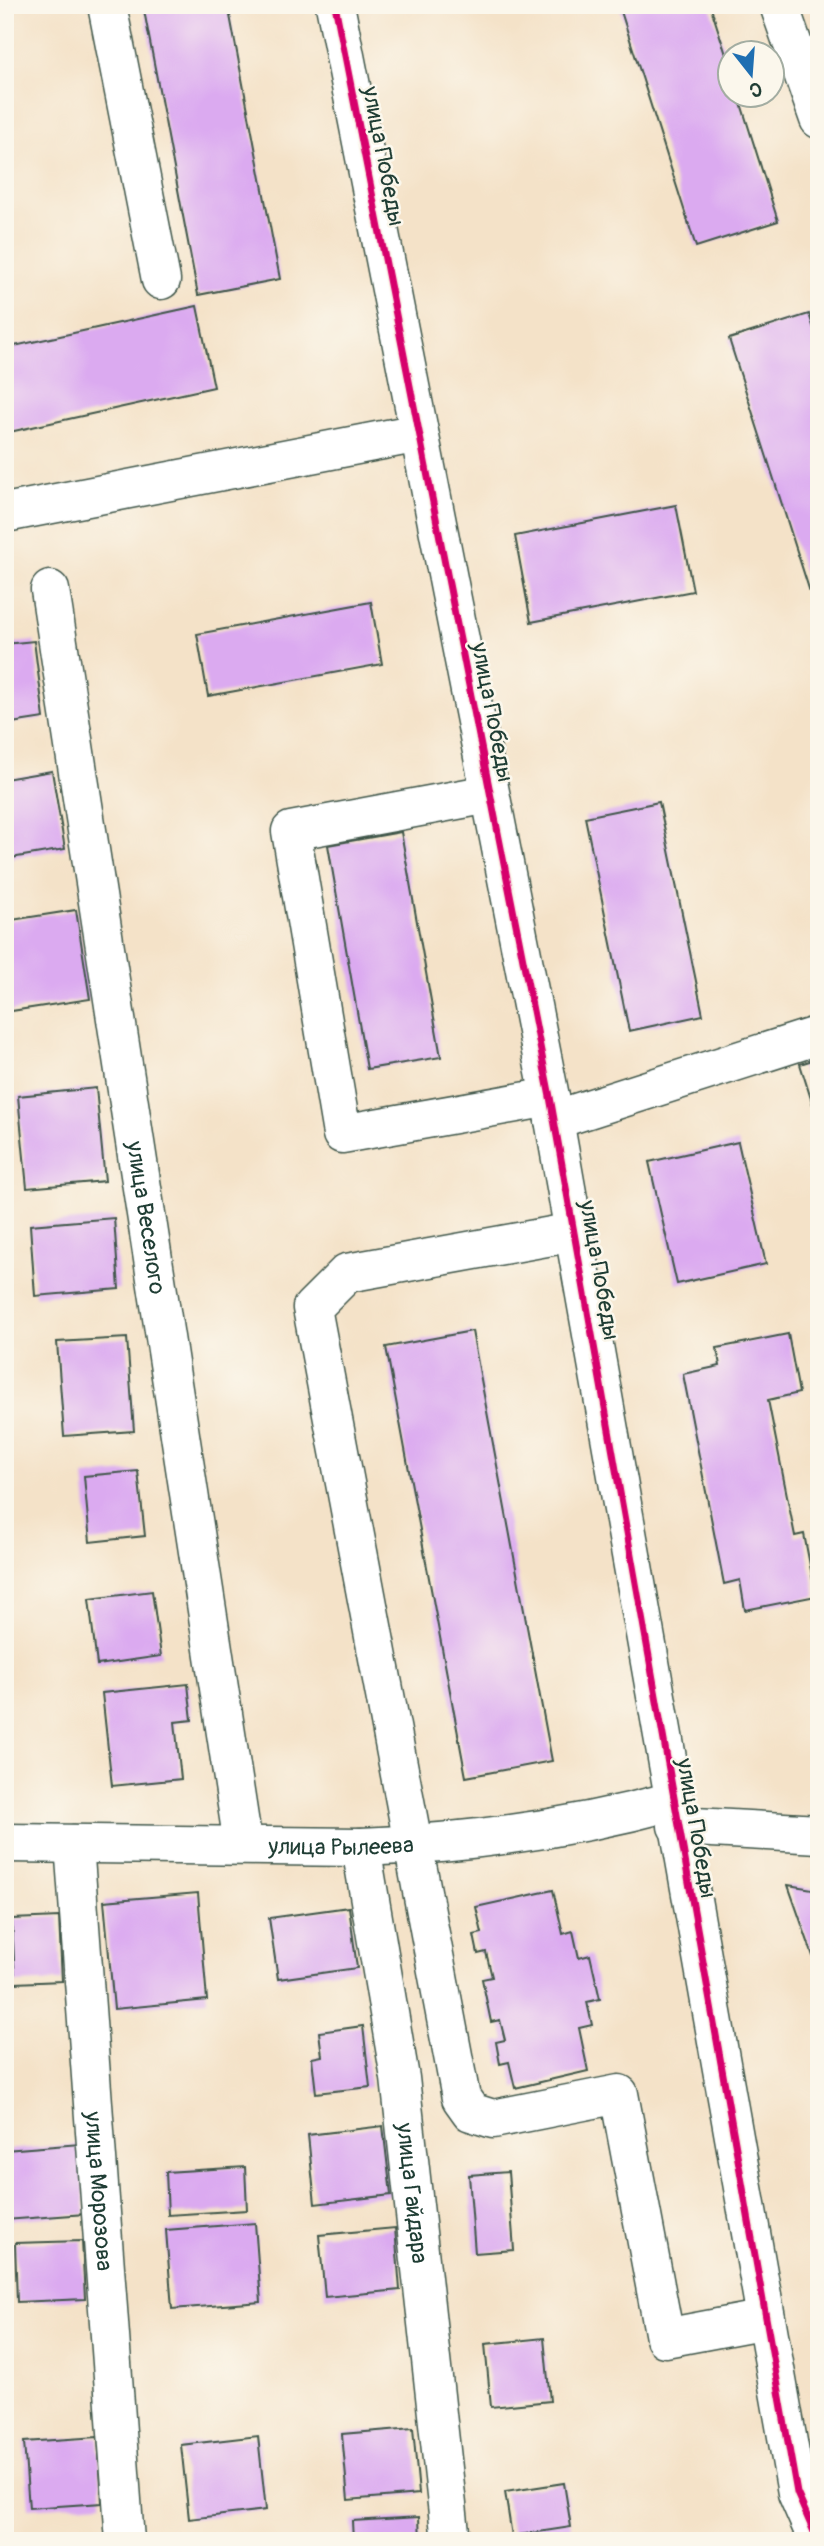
<svg xmlns="http://www.w3.org/2000/svg" width="824" height="2546" viewBox="0 0 824 2546" font-family="Pangolin,sans-serif">
  <rect width="100%" height="100%" fill="#fbf7ec"/>
  <filter id="ink" filterUnits="userSpaceOnUse"><feTurbulence type="fractalNoise" baseFrequency=".0143" numOctaves="2"/><feDisplacementMap in="SourceGraphic" scale="14" xChannelSelector="R" yChannelSelector="G"/><feConvolveMatrix kernelMatrix="1 2 1 2 8 2 1 2 1" color-interpolation-filters="sRGB"/></filter>
  <filter id="wash" filterUnits="userSpaceOnUse"><feTurbulence type="fractalNoise" baseFrequency=".00686" numOctaves="4" result="noise"/><feDisplacementMap in="SourceGraphic" scale="28" xChannelSelector="R" yChannelSelector="G"/><feGaussianBlur stdDeviation="1.57" result="paint"/><feColorMatrix in="noise" values="0 0 0 0 0 0 0 0 0 0 0 0 0 0 0 0 0 1.4 0 .05"/><feComposite in="paint" operator="in"/></filter>
  <g filter="url(#wash)">
    <rect width="100%" height="100%" fill="#f4e2c8"/>
    <g id="blocks">
      <!-- building -->
      <path fill="#dbaaf0" d="M143 5H228L280 279 198 295Z
        M619 5H710L730 67V94H738L778 221 696 247Z
        M197 306 214 387 5 433V348Z
        M809 314 819 344 818 617 729 339Z
        M676 505 693 591 531 622 515 536Z
        M371 602 382 664 208 696 197 634Z
        M34 641 44 718 5 724V644Z
        M52 771 65 849 5 859V779Z
        M659 802 703 1015 629 1031 585 817Z
        M401 832 441 1057 367 1069 328 845Z
        M76 910 90 999 5 1012V921Z
        M819 1058V1121H818L800 1064Z
        M96 1088 105 1181 27 1188 18 1096Z
        M738 1142 766 1264 677 1284 649 1162Z
        M114 1218 119 1289 35 1296 30 1225Z
        M472 1331 552 1761 466 1777 386 1347Z
        M788 1334 799 1393 768 1400 795 1536 804 1534 816 1596 745 1610 740 1580 724 1584 683 1374 720 1366 717 1348Z
        M127 1338 134 1431 64 1436 57 1342Z
        M138 1471 145 1536 90 1542 84 1476Z
        M152 1591 161 1656 97 1665 89 1599Z
        M188 1684 192 1720 175 1722 181 1779 112 1786 102 1693Z
        M788 1885 819 1890V1953L813 1956Z
        M553 1890 563 1934 573 1931 579 1958 590 1955 600 1999 587 2002 592 2025 579 2028 588 2071 515 2088 509 2062 500 2064 496 2042 505 2040 500 2020 491 2022 482 1979 492 1977 486 1952 478 1954 474 1935 482 1933 476 1907Z
        M198 1893 207 2000 114 2009 104 1901Z
        M349 1907 357 1968 278 1979 269 1918Z
        M59 1917 62 1981 15 1983 12 1919Z
        M363 2026 370 2087 316 2093 312 2058 322 2056 319 2032Z
        M383 2126 391 2195 315 2204 308 2135Z
        M80 2144 85 2214 5 2220V2150Z
        M245 2167 247 2210 168 2215 166 2172Z
        M508 2172 514 2250 475 2253 469 2175Z
        M255 2223 261 2302 172 2309 166 2230Z
        M395 2228 400 2290 325 2297 319 2235Z
        M82 2241 85 2299 17 2302 15 2243Z
        M544 2338 550 2401 491 2407 485 2344Z
        M413 2428 419 2494 348 2500 342 2434Z
        M258 2436 266 2510 189 2519 181 2445Z
        M98 2437 102 2503 29 2508 24 2442Z
        M564 2483 571 2527 512 2536 505 2492Z
        M419 2517 420 2541H353L352 2521Z"/>
    </g>
  </g>
  <g filter="url(#ink)">
    <use href="#blocks" fill-opacity="0" stroke="#3f564a" stroke-width="2"/>
    <g fill="none" stroke-linecap="round" stroke-linejoin="round">
      <defs>
        <g id="minor">
          <path d="M107 5 161 280"/>
          <path d="M335 5 550 1097 797 2493 818 2541"/>
          <path d="M779 5 819 119"/>
          <path d="M5 513 419 433"/>
          <path id="s1" d="M50 590 243 1844"/>
          <path d="M489 794 291 831 342 1134 550 1097"/>
          <path d="M554 1120 819 1035"/>
          <path d="M574 1232 347 1273 312 1308 461 2098 471 2112 493 2119 619 2094 665 2338 766 2319"/>
          <path d="M677 1826 819 1834"/>
          <path id="s2" d="M5 1843 361 1847C466 1843 571 1829 673 1801"/>
          <path id="s3" d="M74 1844 125 2541"/>
          <path id="s4" d="M361 1847 400 2078 451 2541"/>
        </g>
      </defs>
      <!-- minor casing -->
      <use href="#minor" stroke="#3f564a" stroke-width="41"/>
      <!-- minor -->
      <use href="#minor" stroke="#fff" stroke-width="38"/>
      <defs>
        <path id="cycleway" d="M335 5 550 1097 797 2493 818 2541"/>
      </defs>
      <!-- cycleway casing -->
      <use href="#cycleway" stroke="#fbf7ec" stroke-width="11"/>
      <!-- cycleway -->
      <use href="#cycleway" stroke="#d6006c" stroke-width="7"/>
    </g>
  </g>
  <g text-anchor="middle" stroke-width="5" stroke-linejoin="round" paint-order="stroke">
    <!-- street labels -->
    <g font-size="23" fill="#1f3d34" stroke="#fbf7ec">
      <text transform="translate(384 156) rotate(79)" y="8">улица Победы</text>
      <text transform="translate(493 712) rotate(79)" y="8">улица Победы</text>
      <text dy="8" stroke="none"><textPath href="#s1" startOffset="635">улица Веселого</textPath></text>
      <text transform="translate(600 1270) rotate(80)" y="8">улица Победы</text>
      <text transform="translate(697 1828) rotate(80)" y="8">улица Победы</text>
      <text dy="8" stroke="none"><textPath href="#s2" startOffset="336">улица Рылеева</textPath></text>
      <text dy="8" stroke="none"><textPath href="#s3" startOffset="348">улица Морозова</textPath></text>
      <text dy="8" stroke="none"><textPath href="#s4" startOffset="350">улица Гайдара</textPath></text>
    </g>
  </g>
  <!-- margin -->
  <rect width="824" height="2546" fill="none" stroke="#fbf7ec" stroke-width="28"/>
  <!-- north arrow -->
  <g transform="translate(751 74) rotate(163)"><circle r="33" fill="#fbf7ec" stroke="#a3ada2" stroke-width="2"/>
  <path d="M0-5L12 26L0 18L-12 26Z" fill="#1f6fb2"/>
  <text y="-10" font-size="19" font-weight="bold" text-anchor="middle" fill="#1f3d34">С</text>
  </g>
</svg>
